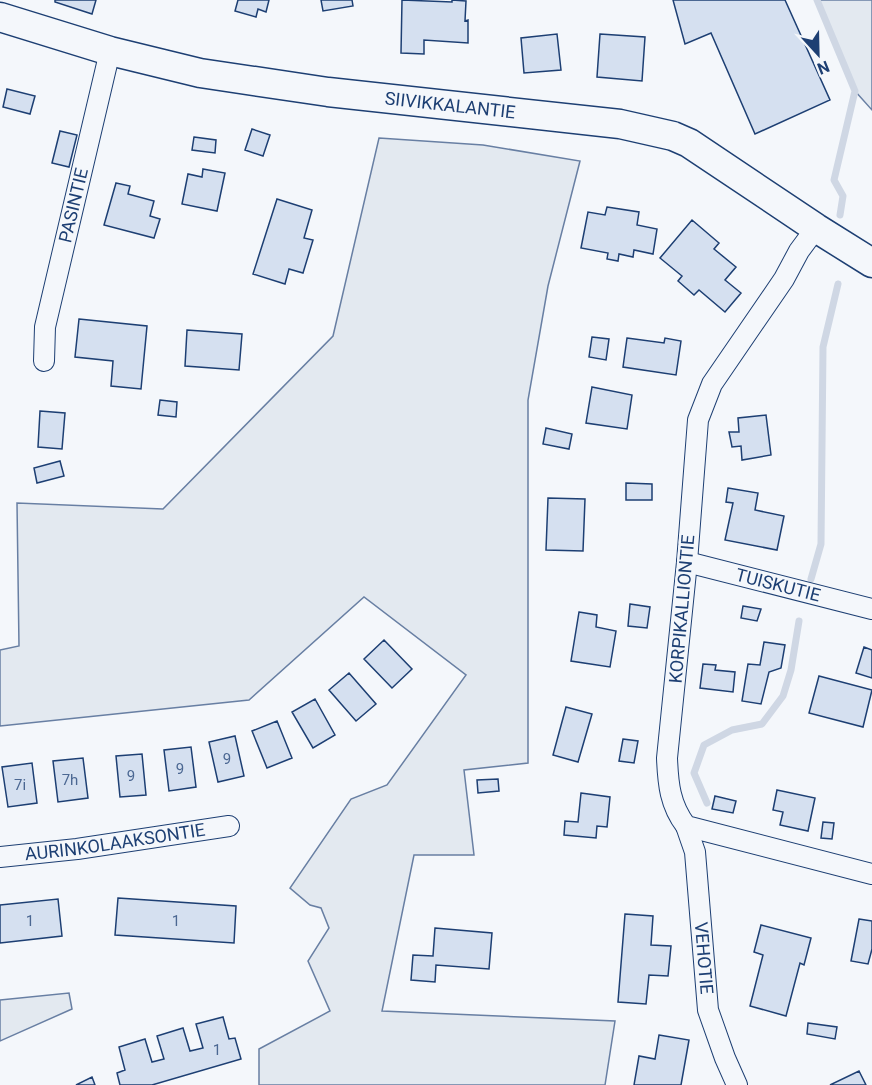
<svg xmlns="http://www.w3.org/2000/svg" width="872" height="1085" viewBox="0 0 872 1085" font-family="Roboto,sans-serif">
  <rect width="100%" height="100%" fill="#f4f7fb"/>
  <!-- green -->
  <path fill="#e3e9f0" stroke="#687fa3" stroke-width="1.5" d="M817 0H872V110L855 91Z
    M379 138 483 145 580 161 548 286 528 400V763L464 770 474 855H414L382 1011 615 1021 605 1085H259V1049L330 1011 308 961 329 928 321 908 310 905 290 888 351 799 387 785 466 675 364 597 249 700 0 726V650L19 646 17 503 163 509 333 336Z
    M69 993 72 1009 0 1041V1000Z"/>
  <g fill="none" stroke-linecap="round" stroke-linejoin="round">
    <!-- stream -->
    <path stroke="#cfd7e4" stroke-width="7" d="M817 0 855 91 834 180 843 196 840 215
      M811 579 821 544 823 347 838 284
      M707 803 694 773 704 745 732 730 762 724 783 696 791 670 799 621"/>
  </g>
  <!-- building -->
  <path fill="#d5e0f0" stroke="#1d3f73" stroke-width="1.5" d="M55 0H96L92 14 55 2Z
    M238 0H269L266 12 258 9 256 17 235 11Z
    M321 0H352L353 6 323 11Z
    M402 0 452 2V0L466 1 465 21 468 20V43L424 40V54L401 53Z
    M673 0H785L830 100 755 134 711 33 685 44Z
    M557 34 561 70 524 73 521 38Z
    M600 34 645 37 642 81 597 77Z
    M7 89 35 96 30 114 3 107Z
    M252 129 270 135 263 156 245 150Z
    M60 131 77 135 69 167 52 163Z
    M194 137 216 140 215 153 192 150Z
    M203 169 225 173 217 211 182 204 188 174 202 177Z
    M116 183 130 186 128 194 154 201 150 216 160 219 154 238 104 225Z
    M277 199 312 210 304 238 313 240 303 273 289 269 285 284 253 274Z
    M607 207 639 212 637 225 657 229 653 254 634 250 633 257 619 254 618 261 607 259 608 253 581 248 588 212 605 215Z
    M692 220 719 243 714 249 736 267 725 280 741 293 725 312 699 290 694 295 678 281 682 276 660 258Z
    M79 319 147 326 141 389 111 386 113 361 75 357Z
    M187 330 242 334 239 370 185 366Z
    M592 337 609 339 606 360 589 357Z
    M627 338 664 343 665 338 681 341 676 375 623 367Z
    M592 387 632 395 627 429 586 423Z
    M160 400 177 402 176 417 158 415Z
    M40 411 65 413 62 449 38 447Z
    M766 415 771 455 742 460 741 446 732 447 729 432H739L738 418Z
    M546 428 572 434 569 449 543 444Z
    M60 461 64 476 37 483 34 468Z
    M626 483 652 484V500H626Z
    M728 488 758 493 755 510 784 516 777 550 725 540 733 503 726 502Z
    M548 498 585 499 583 551 546 550Z
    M630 604 650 607 647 628 628 626Z
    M743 606 761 609 757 621 741 618Z
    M579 612 597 615 596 627 616 631 610 667 571 661Z
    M384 640 412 669 392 688 364 659Z
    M764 642 785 645 781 668 769 672 761 704 742 701 748 664 760 665Z
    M864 647 872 650V678L856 673Z
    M703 664 716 665 715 670 735 672 733 692 700 688Z
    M349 673 376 704 356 721 329 690Z
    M819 676 872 690 863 727 809 713Z
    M315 699 335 735 313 748 292 712Z
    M566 707 592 714 578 762 553 755Z
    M277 721 292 758 267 768 252 731Z
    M235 736 244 776 218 782 209 742Z
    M623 739 638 741 634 763 619 761Z
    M191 747 196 787 169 791 164 750Z
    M142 754 146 795 120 797 116 756Z
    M83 758 88 798 58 802 53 761Z
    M32 763 37 803 8 807 2 767Z
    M498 779 499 791 478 793 477 780Z
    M777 790 815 798 808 831 780 825 783 812 773 810Z
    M581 793 610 797 607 827 597 826 596 838 564 835 565 821 578 822Z
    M715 796 736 801 733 813 712 809Z
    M823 822 834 823 832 839 821 838Z
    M118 898 236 906 234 943 115 935Z
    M58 899 62 936 0 943V905Z
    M625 914 653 916 651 945 671 946 668 976 649 975 646 1004 618 1002Z
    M859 919 872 921V949L868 964 851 961Z
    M761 925 811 938 804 965 800 963 786 1016 750 1006 763 955 754 952Z
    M435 928 492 933 489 969 436 965 435 982 411 980 413 955 433 956Z
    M223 1017 229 1039 235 1038 241 1059 152 1085H120L117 1073 125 1070 119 1047 145 1039 152 1062 164 1059 157 1036 183 1028 190 1051 203 1048 196 1024Z
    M808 1023 837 1027 835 1039 807 1034Z
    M659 1035 689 1040 681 1085H634L639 1056 655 1059Z
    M859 1071 866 1085H830Z
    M92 1077 95 1085H76Z"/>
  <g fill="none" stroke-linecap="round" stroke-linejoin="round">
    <defs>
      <g id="minor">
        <path d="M816 228 799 251 784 279 712 384 698 420 687 562 667 758C668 784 670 805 686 826L872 874"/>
        <path id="s1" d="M44 361 45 327 110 51"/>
        <path id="s2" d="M687 562 872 609"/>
        <path id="s3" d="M686 826 695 852 708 1010 725 1058 737 1085"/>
        <path id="s4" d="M0 857 77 849 229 826"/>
      </g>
      <g id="secondary">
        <path id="s5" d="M0 17 110 51 200 73 328 92 620 124 673 136 689 143 816 228 872 263"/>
      </g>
    </defs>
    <!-- minor casing -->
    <use href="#minor" stroke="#1d3f73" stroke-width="22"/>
    <!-- secondary casing -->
    <use href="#secondary" stroke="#1d3f73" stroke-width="31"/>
    <!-- minor -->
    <use href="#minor" stroke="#f4f7fb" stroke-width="20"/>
    <!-- secondary -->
    <use href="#secondary" stroke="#f4f7fb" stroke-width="28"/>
  </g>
  <g text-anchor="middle" stroke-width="4.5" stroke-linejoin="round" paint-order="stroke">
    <!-- number labels -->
    <g font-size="15" fill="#4b6792">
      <text x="227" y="764">9</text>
      <text x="180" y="774">9</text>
      <text x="131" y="781">9</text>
      <text x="70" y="785">7h</text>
      <text x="20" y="790">7i</text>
      <text x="30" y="926">1</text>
      <text x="176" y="926">1</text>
      <text x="217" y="1055">1</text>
    </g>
    <!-- street labels -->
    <g font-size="18" fill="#1d3f73" stroke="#f4f7fb">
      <text dy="6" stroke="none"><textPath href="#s5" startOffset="460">SIIVIKKALANTIE</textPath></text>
      <text dy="6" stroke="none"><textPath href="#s1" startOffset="159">PASINTIE</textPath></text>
      <text dy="6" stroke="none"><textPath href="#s2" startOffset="94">TUISKUTIE</textPath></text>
      <text transform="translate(682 609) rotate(-85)" y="6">KORPIKALLIONTIE</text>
      <text dy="6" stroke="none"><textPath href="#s4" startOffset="116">AURINKOLAAKSONTIE</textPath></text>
      <text dy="6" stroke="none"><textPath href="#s3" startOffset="134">VEHOTIE</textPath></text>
    </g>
  </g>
  <!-- north arrow -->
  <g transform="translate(818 54) rotate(158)" stroke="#f4f7fb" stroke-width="4.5" paint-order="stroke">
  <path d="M0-4.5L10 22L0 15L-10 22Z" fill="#1d3f73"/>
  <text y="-9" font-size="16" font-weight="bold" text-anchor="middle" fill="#1d3f73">N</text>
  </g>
</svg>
